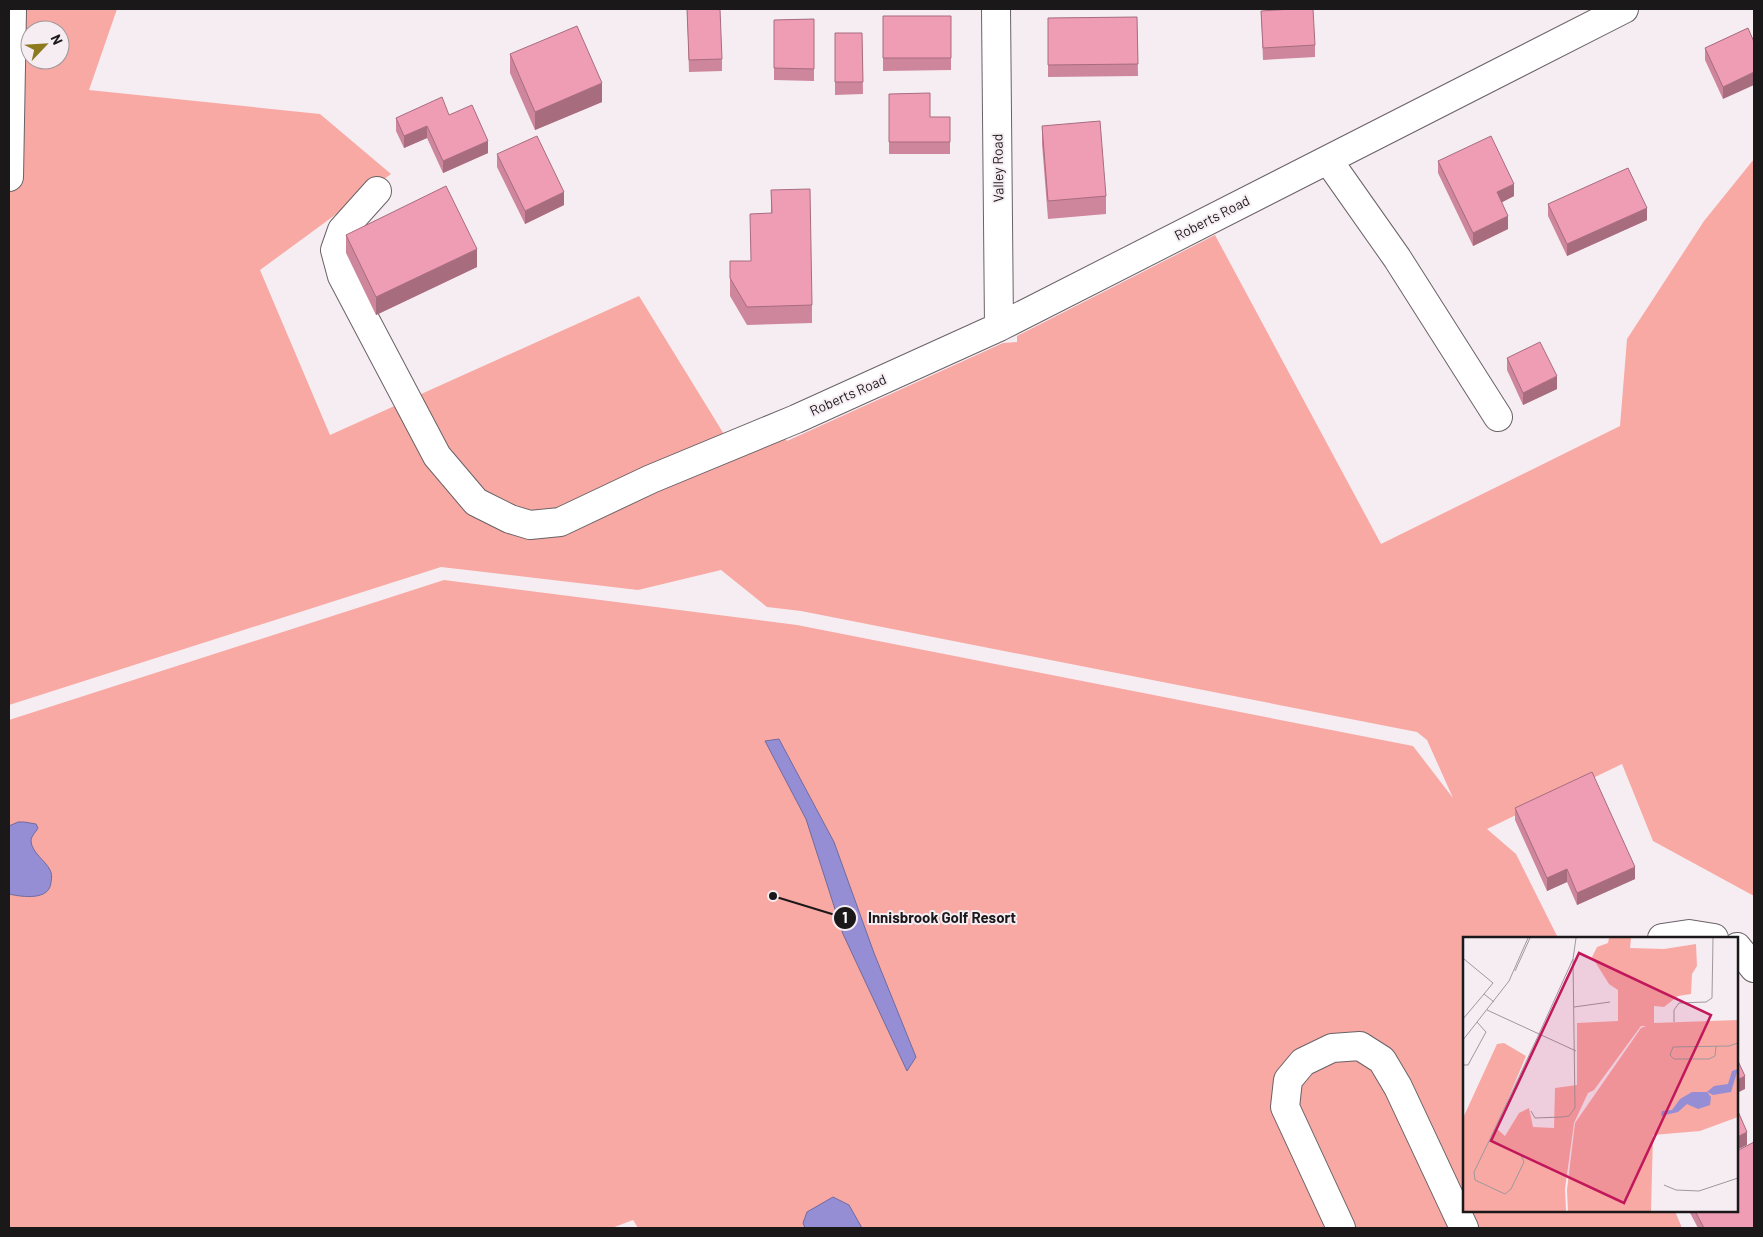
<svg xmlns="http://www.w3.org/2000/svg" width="1763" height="1237" viewBox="0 0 1763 1237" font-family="Barlow,sans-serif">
  <rect width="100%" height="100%" fill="#f6edf3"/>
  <!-- green -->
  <path fill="#f8a9a3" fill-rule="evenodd" d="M9 9H117L89 90 320 114 391 174 260 270 330 435 639 296 738 457 784 436 787 441 1003 343 1017 342V336L1215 235 1381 544 1620 426 1627 339 1704 221 1754 159V896L1653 841 1622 764 1487 829 1516 854 1558 938H1464V1211H1675L1682 1228H638L633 1220 612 1228H9V720L444 580 797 625 1413 746 1453 798 1427 740 1417 732 801 611 767 607 721 570 638 590 441 567 9 705ZM30 30H60V60H30Z"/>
  <!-- water -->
  <path fill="#958ed5" stroke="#706b9d" d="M779 739 834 842 874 953 916 1057 907 1071 843 934 806 819 765 741Z
    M18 822H24L36 824 38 828C36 832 31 836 31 841 32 853 45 860 50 870 52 874 52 877 51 882 50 901 22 897 9 894V826Z
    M833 1197 849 1205 862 1228H805L803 1223 807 1212Z"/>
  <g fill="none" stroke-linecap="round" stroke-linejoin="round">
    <defs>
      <path id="minor" d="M996 9 999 327
        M1328 160 1397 258 1498 417
        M9 177 12 9
        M377 191 342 230 335 250 342 276 437 456 476 502 510 519 530 525 560 522 651 479 796 419 999 327 1624 9
        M1662 938 1689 934 1714 938
        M1737 947 1754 968
        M1341 1228 1285 1107 1288 1080 1303 1062 1332 1048 1360 1046 1382 1060 1398 1087 1464 1228"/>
    </defs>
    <!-- minor casing -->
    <use href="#minor" stroke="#6a6267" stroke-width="30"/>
    <!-- minor -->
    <use href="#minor" stroke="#fff" stroke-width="28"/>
  </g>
  <!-- wall -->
  <path fill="#ce869c" d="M687 9 722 59V71L689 72Z
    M1261 11 1315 45V57L1263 60Z
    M883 16H951V70L883 71Z
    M1137 17 1138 76 1048 77V18Z
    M814 19V81L774 80V20Z
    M1748 28 1723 99 1705 60V48Z
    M835 33H862L863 94 835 95Z
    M510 54 602 102 535 130 510 73Z
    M889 94 930 117H950V154H889Z
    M449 115 488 153 443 173 427 138 404 148 396 131V118Z
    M1042 126 1106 196V214L1048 219 1042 144Z
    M497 154 564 205 525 224 497 167Z
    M1438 161 1514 196 1501 202 1508 229 1473 246 1438 173Z
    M771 190 812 305V323L747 325 730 296V261H751L771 213Z
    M1548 204 1647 220 1567 256 1548 216Z
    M346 235 477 267 376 315 346 253Z
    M1507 358 1557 389 1523 405 1507 370Z
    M1515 808 1635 879 1577 905 1567 882 1547 891 1515 820Z
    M1689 1211H1737L1754 1228H1698Z"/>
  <!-- shaded-wall -->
  <path fill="#a76d7f" d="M1754 72V85L1723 99V87Z
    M602 83V102L535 130V112Z
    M427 126V138L404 148V136Z
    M488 141V153L443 173V161Z
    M1514 184V196L1497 205V192Z
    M564 192V205L525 224V211Z
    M1647 208V220L1567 256V244Z
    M1508 216V229L1473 246V233Z
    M477 249V267L376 315V297Z
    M1557 376V389L1523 405V393Z
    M1635 867V879L1577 905V893Z
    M1567 869V882L1547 891V878Z
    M1745 1076V1089L1737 1093V1080Z
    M1747 1132V1145L1737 1150V1137Z"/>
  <!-- building -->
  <path fill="#ef9cb5" stroke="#a76d7f" d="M687 9H720L722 59 689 60Z
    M1292 9H1313L1315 45 1263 48 1261 11Z
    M883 16H951V58H883Z
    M1137 17 1138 64 1048 65V18Z
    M814 19V69L774 68V20Z
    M577 26 602 83 535 112 510 54Z
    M1748 28 1754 42V72L1723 87 1705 48Z
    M835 33H862L863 82H835Z
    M930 93V117H950V142H889V94Z
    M442 97 449 115 472 105 488 141 443 161 427 126 404 136 396 118Z
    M1100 121 1106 196 1048 201 1042 126Z
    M537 136 564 192 525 211 497 154Z
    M1491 136 1514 184 1497 192 1508 216 1473 233 1438 161Z
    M1628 168 1647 208 1567 244 1548 204Z
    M446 186 477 249 376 297 346 235Z
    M810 189 812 305 747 307 730 278V261H751L750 214 772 213 771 190Z
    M1540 342 1557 376 1523 393 1507 358Z
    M1592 772 1635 867 1577 893 1567 869 1547 878 1515 808Z
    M1737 1059 1745 1076 1737 1080Z
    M1737 1109 1747 1132 1737 1137Z
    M1754 1142V1227L1751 1228H1704L1695 1211H1737V1151Z"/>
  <g text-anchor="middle" stroke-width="4" stroke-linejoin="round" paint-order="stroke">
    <!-- street labels -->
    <g font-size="14" fill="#1b181a" stroke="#f6edf3">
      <text transform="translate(998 168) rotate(-91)" y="5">Valley Road</text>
      <text transform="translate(1212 218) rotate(-27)" y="5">Roberts Road</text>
      <text transform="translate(848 395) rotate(-24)" y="5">Roberts Road</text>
    </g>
  </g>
  <!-- overview -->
  <g transform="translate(1463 937)">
    <rect width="275" height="275" fill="#f6edf3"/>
    <path d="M146 1H168L167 11 201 12 233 7 234 29 229 37 228 57 215 59 201 70 191 69V86L275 83V180L237 194 190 198 188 274H105L104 253 112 186 178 91 183 89H178L131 153 125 156 111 186 102 252 103 274H0V181L34 107 41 106 63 119 33 191 42 199 56 176 66 171 70 190 91 191 92 151 114 148V86L155 84V53L146 47 129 20 134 10 145 6Z" fill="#f8a9a3"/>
    <path d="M275 132 268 155 250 158 244 155 251 149 265 147 269 134ZM229 155H244L248 160 247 168 235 172 224 167 215 175 198 179 199 174 209 173 217 162Z" fill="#958ed5"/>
    <path fill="none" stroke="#9e989c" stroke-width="1" d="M1 22 30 46 21 57M52 34 67 1M111 70 147 65M24 73 113 114M0 82 21 57 31 65M211 85V73L216 66 243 65 249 61 250 1M0 103 46 44 65 1M253 109 252 119 246 122H211L207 118 210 110 266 109 275 106M0 128H5L23 95 14 85M68 174 72 181 99 180 106 179 112 171 110 22 113 1M27 202 58 218 61 225 48 252 42 257 12 243 11 235 27 202 76 97 110 22M201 248 213 253 236 254 275 241"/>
    <path fill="#c2185b" fill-opacity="0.15" stroke="#c2185b" stroke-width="2.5" d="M116 16 248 78 161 266 28 204Z"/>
    <rect width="275" height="275" fill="none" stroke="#1b181a" stroke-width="2.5"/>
  </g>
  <!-- callouts -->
  <path fill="none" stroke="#1b181a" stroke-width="2" d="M773 896L845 918"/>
  <g fill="#1b181a" stroke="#f6edf3" stroke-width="2">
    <circle cx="773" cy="896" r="5"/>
    <circle cx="845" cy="918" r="12"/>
  </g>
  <g font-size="15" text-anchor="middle" font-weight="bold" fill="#fff">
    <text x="845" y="923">1</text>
  </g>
  <g font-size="15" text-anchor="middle" font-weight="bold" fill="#1b181a" stroke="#f6edf3" stroke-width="4" stroke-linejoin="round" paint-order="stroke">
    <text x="942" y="923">Innisbrook Golf Resort</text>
  </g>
  <!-- border -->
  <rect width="1763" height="1237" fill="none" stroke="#1b181a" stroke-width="20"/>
  <!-- north arrow -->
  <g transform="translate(45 45) rotate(65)"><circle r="24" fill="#f6edf3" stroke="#9e989c"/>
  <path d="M0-4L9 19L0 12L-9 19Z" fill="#8d7a1f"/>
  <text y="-8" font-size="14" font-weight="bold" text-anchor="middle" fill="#1b181a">N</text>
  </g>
</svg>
